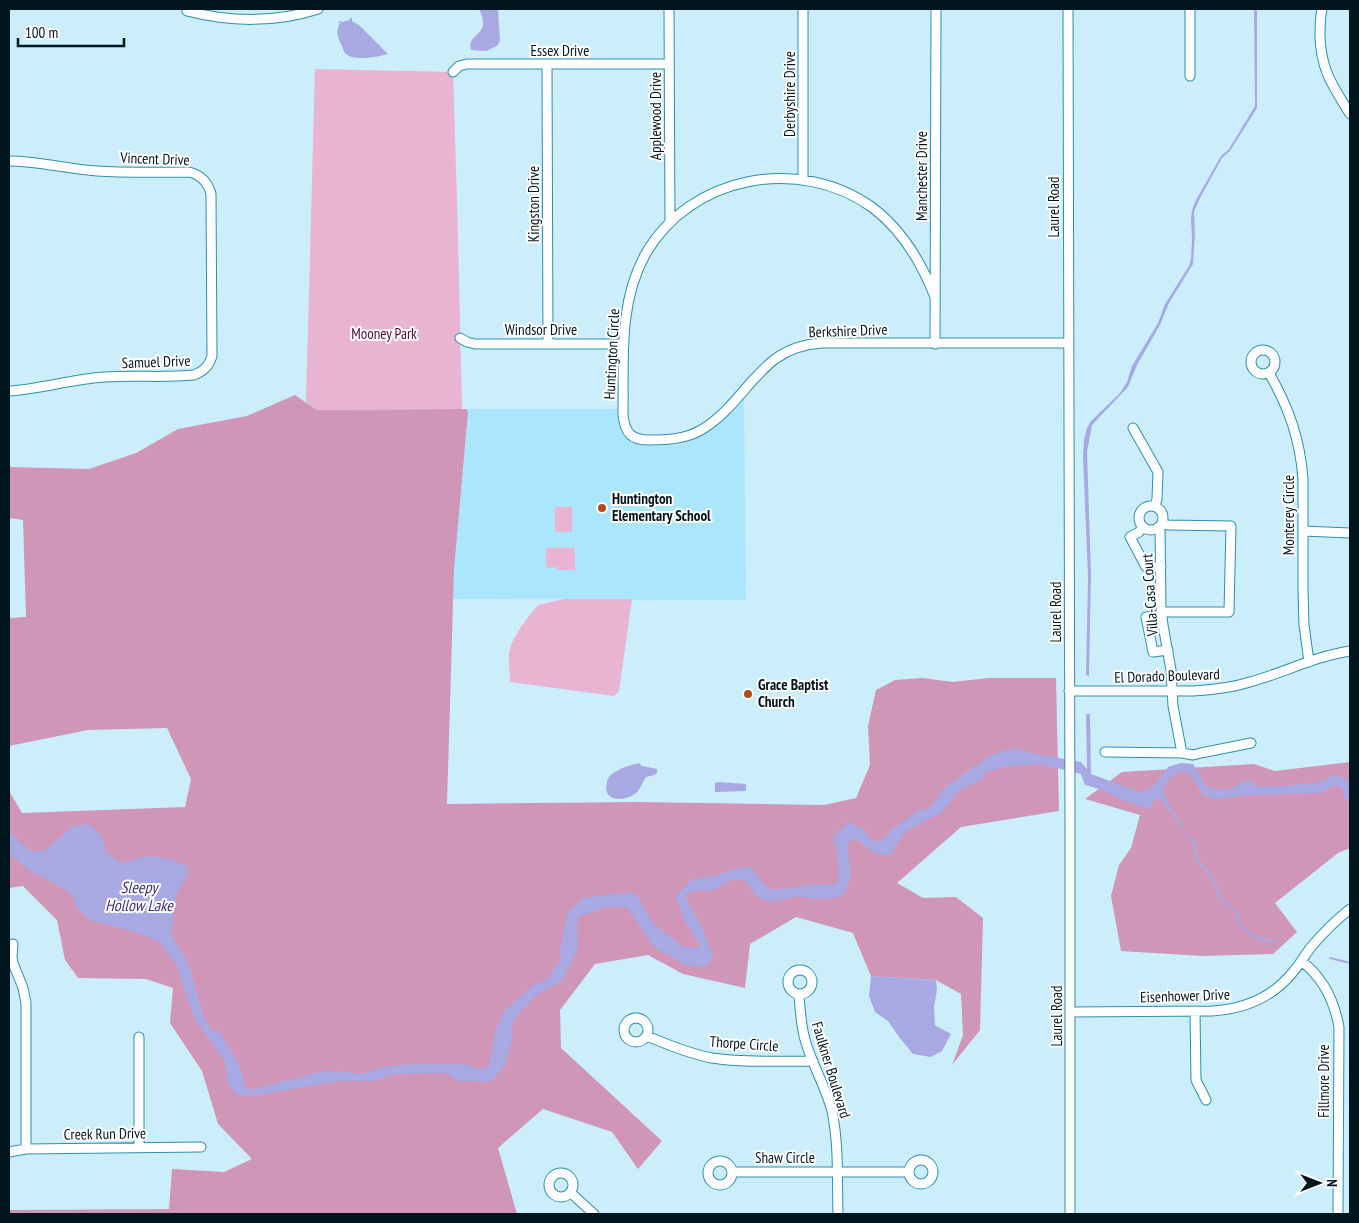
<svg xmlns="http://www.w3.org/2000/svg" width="1359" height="1223" viewBox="0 0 1359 1223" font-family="'PT Sans Narrow',sans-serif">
  <rect width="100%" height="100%" fill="#cceefb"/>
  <!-- built -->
  <path fill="#ace6fc" d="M744 397 746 600 453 599 454 570 468 413 466 409H619L620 429 623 435 630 441 641 446 678 445 702 436 718 423Z"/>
  <!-- green -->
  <path fill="#e9b3d2" d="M315 69 453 72 458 235 462 409 317 410 306 402Z
    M555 507H572V532H556L555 530Z
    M575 548V570H557V567L549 568 546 566V548Z
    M564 599H632L619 691 614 696 510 682C510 673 508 662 509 653 512 637 527 618 538 605Z"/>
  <!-- forest -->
  <path fill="#cf96b7" d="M295 395 317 410 466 409 468 412 454 570 447 804 638 802 824 805 856 798 870 765 868 726 876 690 895 680 923 678 952 682 989 678H1056L1059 811 961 827 897 883 923 898 956 897 983 918 980 1030 952 1065 963 1035 961 994 936 980 871 976 853 933 796 917 750 944 745 988 683 974 648 955 595 964 560 1010 561 1048 662 1141 638 1169 612 1132 543 1109 498 1148 517 1214H9V1210L169 1209 172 1169 224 1172 252 1159 218 1124 202 1071 170 1023 173 988 146 979 78 978 65 960 57 920 23 886 9 888V791L22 813 185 807 191 779 167 728 88 730 9 746V618L26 617 23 520 9 518V467L89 469 136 453 178 429 247 416Z
    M1350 762V848L1338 853 1275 903 1297 932 1273 954 1202 956 1121 951 1111 896 1119 865 1131 848 1140 815 1085 799 1122 772 1254 764 1275 771Z"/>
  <!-- water -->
  <path fill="#a8a9e2" d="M479 9H498L500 40 498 45 487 51 471 50C466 32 493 37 479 9Z
    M1254 9H1257V108L1230 151 1222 158 1199 200 1194 212 1195 233 1193 264 1169 303 1160 325 1137 365 1128 387 1092 425 1087 452 1091 573 1089 676 1086 675 1088 577 1083 457 1084 440 1087 428 1091 421 1120 393 1127 382 1132 366 1158 323 1165 304 1189 266 1191 259 1192 239 1191 219 1192 210 1196 200 1221 156 1229 149 1255 106Z
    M350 18H352V21L359 25 388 54C377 57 353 62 345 53 343 50 342 45 340 42 337 34 336 31 340 23L338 22 340 21 342 22 350 20Z
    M1086 714H1090L1091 774 1140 792 1151 787 1159 780 1168 767 1181 763 1193 764 1200 775 1205 786C1211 788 1218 790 1225 790 1237 789 1243 776 1254 782L1255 786C1279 787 1302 785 1325 781 1333 771 1341 777 1350 782V802L1345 800 1343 791 1338 786H1333L1321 793 1243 796 1214 799 1203 795 1189 772C1178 769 1163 780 1164 793 1165 799 1171 806 1173 811L1167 809 1161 799H1154L1150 808 1139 806 1118 798 1106 791 1085 785 1081 774 1040 764 1003 767 986 773 983 779 960 790 940 814 925 821 905 832 890 855 876 854 857 840H852L847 844 851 877 843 895C828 903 810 896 793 897 783 898 778 904 767 901 756 898 750 889 745 880H731L713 891H692L685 896 705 934 713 955 711 960 705 967 685 965 654 947 627 907H608L580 916 577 921 578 949 562 981 535 996 512 1022V1040L505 1066 490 1082 456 1081 446 1073 396 1074 374 1081H341L252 1096 236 1095 228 1083 224 1060 197 1022 188 1001 177 966 159 941 128 930 89 920 77 907 72 895 59 886 32 872 9 854V831L24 846 31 851H44L73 826 89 824 102 836 107 854 121 863 148 856 169 859 187 866V875L176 895 171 933 190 968 203 1015 212 1032 219 1031 239 1065 245 1087 250 1090 327 1070 361 1074 387 1066 415 1064H462L479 1069 489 1067 495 1032 503 1013 534 984 545 981 561 959 560 951 568 911 583 898 614 894 636 893 653 923 682 946 698 948 700 944C691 933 677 910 677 895L691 880 717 875 738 868 751 867 763 884 774 890 818 884 835 885C843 875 836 849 833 837L848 822 864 829 871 840 876 841 884 839 892 829 919 810 927 809 932 805 943 789 966 772 988 757 1004 750 1015 748 1037 754 1081 762 1087 769Z
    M639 763 642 766 657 769V773L654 775 646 777C643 781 641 787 638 791 628 802 601 804 607 782 608 777 612 773 617 771 623 767 631 765 639 763Z
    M718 782 746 784V791L715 792V783Z
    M871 976 936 980 937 990 934 1007 935 1025 951 1034 942 1051 931 1057 913 1054 899 1037 888 1021 875 1012 869 996Z"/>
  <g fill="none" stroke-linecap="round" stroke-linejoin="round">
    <!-- stream -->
    <path stroke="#a8a9e2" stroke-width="2" d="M1172 810 1182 827
      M1187 835 1190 840 1195 842V857L1211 876 1221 899 1237 913 1239 923 1253 937 1276 942
      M1330 958 1350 963"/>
    <defs>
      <path id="minor" d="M669 9 670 223
        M803 9V180
        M1068 9 1070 825V1214
        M1190 9V76
        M1322 9C1320 18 1320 27 1320 36 1321 71 1333 86 1350 114
        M187 11C229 22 276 23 318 9
        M547 65 548 344
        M453 72 459 66 467 64H669
        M9 161C38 161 67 169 97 171 127 173 158 172 189 172 201 175 208 182 211 194L212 356C209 366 204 371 194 375 165 378 135 375 105 377 72 379 41 389 9 391
        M935 297C922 264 902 230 873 208 800 155 690 175 645 255 618 304 624 361 623 415 625 433 631 440 649 440 667 440 686 439 701 430 722 418 738 397 753 380 760 373 767 365 775 359 789 349 805 344 822 343H1068
        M460 338 467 342 475 344H624
        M935 344 936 9
        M1251 362a12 12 0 1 1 24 0a12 12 0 1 1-24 0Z
        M1269 373C1289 408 1300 439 1303 479V590L1304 625 1309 662
        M1133 428 1158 472 1157 499 1155 506
        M1139 518a12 12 0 1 1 24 0a12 12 0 1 1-24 0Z
        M1143 527 1139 532 1130 537 1146 567H1161
        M1303 531 1350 533
        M1162 612H1229L1231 526 1168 525 1162 523
        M1162 615 1146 617 1153 652 1168 650
        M1069 691H1193C1212 690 1231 688 1250 682 1283 673 1316 656 1350 651
        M1105 752 1182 753 1173 706 1171 670 1163 625 1161 609 1160 526
        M1182 753 1193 755 1201 753 1251 743
        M13 944 12 957 13 963 23 988 26 1003V1149
        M1301 961C1323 977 1334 1000 1339 1027L1338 1214
        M788 982a12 12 0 1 1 24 0a12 12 0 1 1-24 0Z
        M799 994C800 1010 801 1028 806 1043 813 1066 826 1088 832 1111 839 1145 837 1180 838 1214
        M1195 1011 1196 1080 1206 1100
        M1070 1012 1212 1011C1244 1009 1273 997 1293 972 1300 964 1305 955 1311 947 1323 933 1336 920 1350 909
        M624 1030a12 12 0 1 1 24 0a12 12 0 1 1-24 0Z
        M647 1036C668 1045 690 1054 712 1058 745 1063 780 1061 813 1061
        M139 1037V1147
        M9 1152 26 1149 201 1147
        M909 1172a12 12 0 1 1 24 0a12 12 0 1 1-24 0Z
        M708 1173a12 12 0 1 1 24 0a12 12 0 1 1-24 0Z
        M732 1172H909
        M549 1185a12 12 0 1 1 24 0a12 12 0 1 1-24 0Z
        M571 1193 594 1214"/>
    </defs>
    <!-- minor casing -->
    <use href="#minor" stroke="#2c8fae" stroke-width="11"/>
    <!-- minor -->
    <use href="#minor" stroke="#fff" stroke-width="9"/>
  </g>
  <!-- markers -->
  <g fill="#b14c1a" stroke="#fff" stroke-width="2">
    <circle cx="602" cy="508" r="5"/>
    <circle cx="748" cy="694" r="5"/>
  </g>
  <g text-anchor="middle" stroke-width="4" stroke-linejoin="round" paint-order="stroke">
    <!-- street labels -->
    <g font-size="15" fill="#00151e" stroke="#fff">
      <text x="560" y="56">Essex Drive</text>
      <text transform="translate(790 94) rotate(-90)" y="5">Derbyshire Drive</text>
      <text transform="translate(656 116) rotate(-90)" y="5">Applewood Drive</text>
      <text transform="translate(155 159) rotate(2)" y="5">Vincent Drive</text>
      <text transform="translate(922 176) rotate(-90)" y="5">Manchester Drive</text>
      <text transform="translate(534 204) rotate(-90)" y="5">Kingston Drive</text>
      <text transform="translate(1054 207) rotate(-90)" y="5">Laurel Road</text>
      <text x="541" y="335">Windsor Drive</text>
      <text transform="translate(848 331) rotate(-2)" y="5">Berkshire Drive</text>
      <text transform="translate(612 354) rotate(-87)" y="5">Huntington Circle</text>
      <text transform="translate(156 362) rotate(-2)" y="5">Samuel Drive</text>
      <text transform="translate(1289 515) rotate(-90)" y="5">Monterey Circle</text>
      <text transform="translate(1150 595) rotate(-94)" y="5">Villa-Casa Court</text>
      <text transform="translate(1056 612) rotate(-90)" y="5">Laurel Road</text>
      <text transform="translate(1167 676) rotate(-2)" y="5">El Dorado Boulevard</text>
      <text transform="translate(1185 996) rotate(-2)" y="5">Eisenhower Drive</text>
      <text transform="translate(1057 1016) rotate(-90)" y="5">Laurel Road</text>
      <text transform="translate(744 1044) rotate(4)" y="5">Thorpe Circle</text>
      <text transform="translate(831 1070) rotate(73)" y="5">Faulkner Boulevard</text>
      <text transform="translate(1324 1081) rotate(-90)" y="5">Fillmore Drive</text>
      <text transform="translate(105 1134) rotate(-1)" y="5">Creek Run Drive</text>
      <text x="785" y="1163">Shaw Circle</text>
    </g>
    <!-- park labels -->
    <g font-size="15" fill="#4f0b3a" stroke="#fff">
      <text x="384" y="339">Mooney Park</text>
    </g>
    <!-- poi labels -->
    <g font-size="15" font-weight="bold" fill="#00151e" stroke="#fff" text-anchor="start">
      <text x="612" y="504">Huntington<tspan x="612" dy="17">Elementary School</tspan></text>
      <text x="758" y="690">Grace Baptist<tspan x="758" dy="17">Church</tspan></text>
    </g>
    <!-- water labels -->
    <g font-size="16" font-style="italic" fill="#383275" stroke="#fff">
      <text x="139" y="893">Sleepy<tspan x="139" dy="18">Hollow Lake</tspan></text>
    </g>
  </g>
  <!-- border -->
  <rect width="1359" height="1223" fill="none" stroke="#00151e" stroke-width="20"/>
  <!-- north arrow -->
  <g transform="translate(1319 1183) rotate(90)" stroke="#ffffff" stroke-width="4" paint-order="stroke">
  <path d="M0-4L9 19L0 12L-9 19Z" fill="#00151e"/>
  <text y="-8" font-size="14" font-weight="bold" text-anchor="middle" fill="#00151e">N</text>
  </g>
  <!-- scale -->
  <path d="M18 38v8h106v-8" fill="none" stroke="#00151e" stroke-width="2.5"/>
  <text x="25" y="38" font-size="15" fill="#00151e" stroke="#ffffff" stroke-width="4" paint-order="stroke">100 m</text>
</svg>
